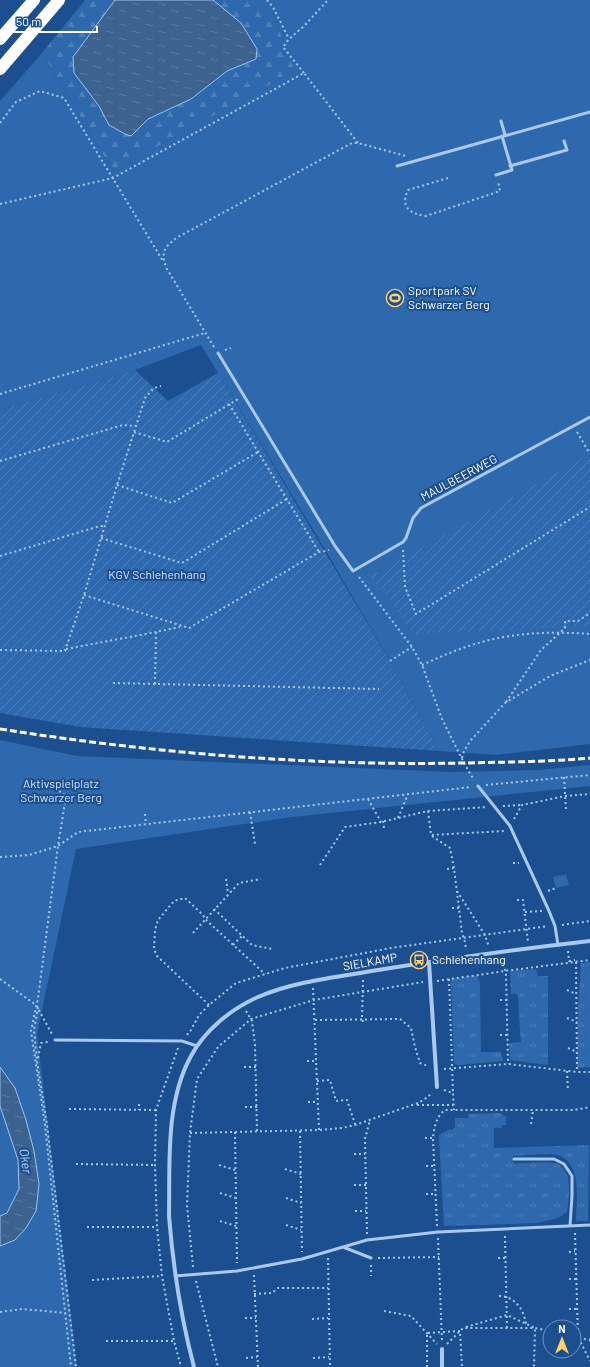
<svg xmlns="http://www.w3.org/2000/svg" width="590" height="1367" viewBox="0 0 590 1367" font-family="Barlow,sans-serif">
  <defs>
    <pattern id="grass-tufts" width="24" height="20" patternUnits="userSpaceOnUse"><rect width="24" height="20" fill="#2e69ad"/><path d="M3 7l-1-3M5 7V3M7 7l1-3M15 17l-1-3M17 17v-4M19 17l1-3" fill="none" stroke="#4d80b9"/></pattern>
    <pattern id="forest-firs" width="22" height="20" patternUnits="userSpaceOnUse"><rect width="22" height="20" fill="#2e69ad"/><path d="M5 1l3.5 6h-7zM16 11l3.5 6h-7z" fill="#4d80b9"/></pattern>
    <pattern id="garden-furrows" width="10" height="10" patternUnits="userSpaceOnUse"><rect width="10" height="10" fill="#2e69ad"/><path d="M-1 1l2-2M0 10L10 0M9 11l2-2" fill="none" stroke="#4d80b9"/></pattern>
    <pattern id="water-ripples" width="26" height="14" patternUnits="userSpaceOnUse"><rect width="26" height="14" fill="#3c6290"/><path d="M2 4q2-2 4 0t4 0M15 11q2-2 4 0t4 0" fill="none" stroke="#597aa1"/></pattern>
  </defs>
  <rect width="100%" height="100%" fill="#1b4f8f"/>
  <!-- grass -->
  <path fill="url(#grass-tufts)" d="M590 962V1067L577 1068 578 1008 581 963Z
    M536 969 538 976H548V1065L510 1060 509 1043 521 1042 519 1018 518 994H511L510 971Z
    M475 976H478L480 984 481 1052H501L503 1061 458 1065 454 1063 451 980 454 978Z
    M500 1113 506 1117V1125H502V1128H494V1148L589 1145 588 1221H576C576 1200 583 1163 557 1155 550 1153 522 1155 513 1156V1163C526 1164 541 1161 554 1163 574 1167 569 1197 567 1212L558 1218 538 1223 444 1226 439 1135 448 1130H452L455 1127V1118H468V1114Z"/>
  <!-- forest -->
  <path fill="url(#forest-firs)" d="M85 0H115L94 28 74 73 99 106 109 125 131 136 148 119 191 99 227 71 256 59 241 23 213 0H257L274 15 284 43 280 47 297 70 113 171 42 53Z"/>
  <!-- park -->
  <path fill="#2e69ad" d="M257 0H590V744L496 755 439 751 390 661 326 551 201 345 135 370 0 410V101L42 53 113 171 296 70 280 47 284 43 274 15Z
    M0 740 77 756 450 772 538 770 590 765V786L292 817 76 849 37 1034 77 1367H0Z
    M566 874 569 885 556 888 553 877Z"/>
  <!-- garden -->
  <path fill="url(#garden-furrows)" d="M135 370 168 401 218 373 390 661 439 751 80 727 0 713V410Z
    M590 454V626L414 634 371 576Z"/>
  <!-- water -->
  <path fill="url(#water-ripples)" stroke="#9cc4f0" d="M115 0H213L241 23 257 49 256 59 227 71 191 99 148 119 131 136 125 134 109 125 99 106 74 73 73 57Z
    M0 1067 15 1088 26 1120 34 1151 39 1184 36 1211 26 1228 15 1240 0 1246V1216L7 1213 19 1189 18 1160 0 1106Z"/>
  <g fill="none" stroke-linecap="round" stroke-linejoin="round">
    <!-- path -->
    <path stroke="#a9c9ee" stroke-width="2" stroke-dasharray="2 3" stroke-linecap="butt" d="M267 0 273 7 289 39
      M304 73 283 47 289 39 304 26 328 0
      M0 123 16 102 40 91 64 98 163 261
      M448 178 408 190C400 207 410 214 426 216L500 191 498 181
      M0 204 113 178 304 73 358 143
      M214 347 167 269C160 252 164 247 178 237L352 143H358L406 156
      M225 350 231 348
      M0 394 205 333
      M229 404 319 552
      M134 432 167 442 238 399
      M577 432 590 454
      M0 461 123 425 136 426
      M117 485 172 503 258 452
      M101 538 182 563 287 499
      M403 550 405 587 416 614 590 507
      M0 556 100 526H104
      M359 577 412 647 422 665 442 719 464 763 474 780
      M84 595 189 628 319 552 326 551 329 550
      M66 649 156 632
      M0 650 65 651 84 595 117 485 145 398 154 388 161 386
      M390 661 412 647
      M422 665C448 653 475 642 504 637 532 632 561 632 590 634
      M113 683 379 689
      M155 684 156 632 180 627
      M506 702 541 650 565 628V621H578L590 613
      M462 758 464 751 471 740 505 703 550 676 590 660
      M564 777 566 810
      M486 785 590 775
      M59 791 66 796 58 846 38 998 31 1031 45 1125 71 1367
      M368 799 381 822
      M503 806 522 805
      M428 811 431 835 505 831
      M250 812 255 844
      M145 814 146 824
      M398 818 408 794
      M514 819 522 805 565 796 590 794
      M383 821 384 828
      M432 836 450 848 454 868 462 933 465 942 466 950
      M0 857 29 855 58 846 78 832 471 787
      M513 863H519
      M320 865 345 827 381 822 428 811 487 807
      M447 869 454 868
      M226 879 228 893
      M457 891 485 935 489 947
      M548 891 556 888
      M517 900H523L528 942
      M452 908H459
      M214 909 252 945 272 949
      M525 912 542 911
      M562 925 590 921
      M193 933 239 883 261 879
      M233 945 242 936
      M568 951 569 961 575 960
      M503 959 506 975 508 1064
      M576 962 577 1072
      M0 979 36 1005 52 1034
      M449 979 453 1093
      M363 980 362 1019 363 1022
      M437 981 505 971 590 960
      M313 988 319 1130
      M567 990 576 994
      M500 1000H507
      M209 1005 157 956 154 949 155 930 158 920 174 901 185 898 203 915 205 919 265 974
      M38 1007 34 1030 37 1061 47 1125 76 1367
      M246 1011 252 1021 255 1045 257 1132
      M567 1018 577 1022
      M315 1020 400 1019 411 1028 415 1047 420 1063 428 1066
      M187 1035 191 1030 199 1015 209 1005 236 983 285 968 391 948 548 926
      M500 1035H507
      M178 1048 156 1110 155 1165 157 1227 162 1276 174 1341 181 1367
      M568 1048 577 1052
      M38 1058 41 1043 48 1042
      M307 1061H317
      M244 1067H256
      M444 1069 508 1064 577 1072H590
      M567 1071 568 1091
      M317 1081 330 1080 336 1101 347 1100 355 1124
      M444 1090 453 1093 454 1110
      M308 1102H318
      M139 1104V1110
      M417 1105H453
      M245 1107H257
      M69 1109 156 1110
      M531 1124 533 1110
      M300 1131 302 1252
      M235 1132 237 1263
      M190 1133 319 1130 342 1128 355 1125 418 1103 428 1097 432 1092
      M425 1138H433
      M354 1154H365
      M76 1164 155 1165
      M219 1165 235 1170
      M426 1166H435
      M285 1169 301 1174
      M354 1185H366
      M220 1193 236 1198
      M426 1194H435
      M286 1198 301 1203
      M355 1211H366
      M220 1221 236 1226
      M286 1225 301 1230
      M437 1226 433 1138C434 1129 436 1116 445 1110H574L590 1107
      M87 1227H156
      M575 1233 578 1337 590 1361
      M367 1234 365 1139 370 1120
      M505 1236 507 1329
      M438 1238 442 1342
      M569 1252 575 1251
      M328 1258 330 1367
      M378 1258 439 1257
      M498 1258H506
      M371 1265V1276
      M193 1267 187 1205 190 1133 197 1079 218 1047 251 1019 314 1000 423 982
      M254 1275 258 1367
      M569 1279H576
      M92 1280 162 1276
      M196 1281 218 1367
      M254 1294 272 1293 278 1288H328
      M499 1296C515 1296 524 1310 526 1324
      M569 1309H577
      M384 1311 411 1316 437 1344
      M0 1312 22 1309 66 1313
      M245 1318H256
      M312 1319 328 1318
      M466 1327 507 1315 535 1328 534 1367
      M574 1337 590 1340
      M106 1341H174
      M447 1344 463 1328H535L550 1331
      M246 1358 257 1357
      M313 1358 329 1357
      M427 1367V1333L460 1331 462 1367"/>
    <!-- lane -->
    <path stroke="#a9c9ee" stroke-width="3" d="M501 121 505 135
      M397 166 590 112
      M510 166 567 150 564 141
      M496 175 512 170 502 136
      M218 353 335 546 353 571 403 542 406 538 413 518 421 508 590 417
      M478 786 510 826 549 911 555 926 558 945
      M55 1040 182 1041 197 1046
      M514 1159H554L564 1164 572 1176V1196L570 1226
      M343 1247 371 1258
      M175 1276 237 1271 302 1259 367 1240 438 1232 590 1225"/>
    <!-- street -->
    <path stroke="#a9c9ee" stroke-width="4" d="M429 962 437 1087
      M442 1349V1367
      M194 1367C181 1318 173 1266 169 1216 170 1164 165 1103 191 1056 205 1030 231 1009 258 997 295 981 338 977 378 970 448 959 519 949 590 941"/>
    <!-- highway -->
    <path stroke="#fff" stroke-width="12" d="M0 39 34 0
      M0 69 59 0"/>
    <!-- rail -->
    <path stroke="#fff" stroke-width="3" stroke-dasharray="7 3" stroke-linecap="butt" d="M0 729C153 753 308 766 463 763 505 762 548 762 590 758"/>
  </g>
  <!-- icons -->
  <defs>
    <symbol id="stadium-ring" viewBox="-11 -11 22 22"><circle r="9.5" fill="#1b4f8f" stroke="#ffd166" stroke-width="1.5"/><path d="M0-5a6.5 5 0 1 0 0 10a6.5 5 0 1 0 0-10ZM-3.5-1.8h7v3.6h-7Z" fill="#ffd166"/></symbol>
    <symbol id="bus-ring" viewBox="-11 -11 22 22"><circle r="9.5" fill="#1b4f8f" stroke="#ffd166" stroke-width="1.5"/><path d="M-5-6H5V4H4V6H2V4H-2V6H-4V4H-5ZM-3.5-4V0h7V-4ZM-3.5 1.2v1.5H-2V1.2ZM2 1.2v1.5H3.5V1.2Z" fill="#ffd166"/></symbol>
  </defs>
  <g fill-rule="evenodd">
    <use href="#stadium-ring" x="385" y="288" width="20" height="20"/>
    <use href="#bus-ring" x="409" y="950" width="20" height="20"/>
  </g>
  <g text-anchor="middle" stroke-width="4" stroke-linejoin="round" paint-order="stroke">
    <!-- poi labels -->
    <g font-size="12" fill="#fff" stroke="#1b4f8f" text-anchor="start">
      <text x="408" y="295">Sportpark SV<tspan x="408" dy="14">Schwarzer Berg</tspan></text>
      <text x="432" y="964">Schlehenhang</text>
    </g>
    <!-- street labels -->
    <g font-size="12" fill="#fff" stroke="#1b4f8f">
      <text transform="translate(459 478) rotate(-28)" y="4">MAULBEERWEG</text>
      <text transform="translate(370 962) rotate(-10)" y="4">SIELKAMP</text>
    </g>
    <!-- park labels -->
    <g font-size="12" fill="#cfe3fa" stroke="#1b4f8f">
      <text x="157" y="579">KGV Schlehenhang</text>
      <text x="61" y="788">Aktivspielplatz<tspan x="61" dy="14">Schwarzer Berg</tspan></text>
    </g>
    <!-- water labels -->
    <g font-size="13" font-style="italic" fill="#b5d3f5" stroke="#1b4f8f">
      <text transform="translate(26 1161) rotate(82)" y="5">Oker</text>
    </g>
  </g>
  <!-- north arrow -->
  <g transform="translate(562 1339)"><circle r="19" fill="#1b4f8f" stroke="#7695bc"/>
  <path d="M0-3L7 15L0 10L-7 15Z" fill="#ffd166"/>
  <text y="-6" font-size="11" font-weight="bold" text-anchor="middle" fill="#ffffff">N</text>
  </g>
  <!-- scale -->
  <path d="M10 26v6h87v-6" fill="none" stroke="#ffffff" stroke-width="2"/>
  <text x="16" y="26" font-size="12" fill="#ffffff" stroke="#1b4f8f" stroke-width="3" paint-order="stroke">50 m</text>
</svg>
